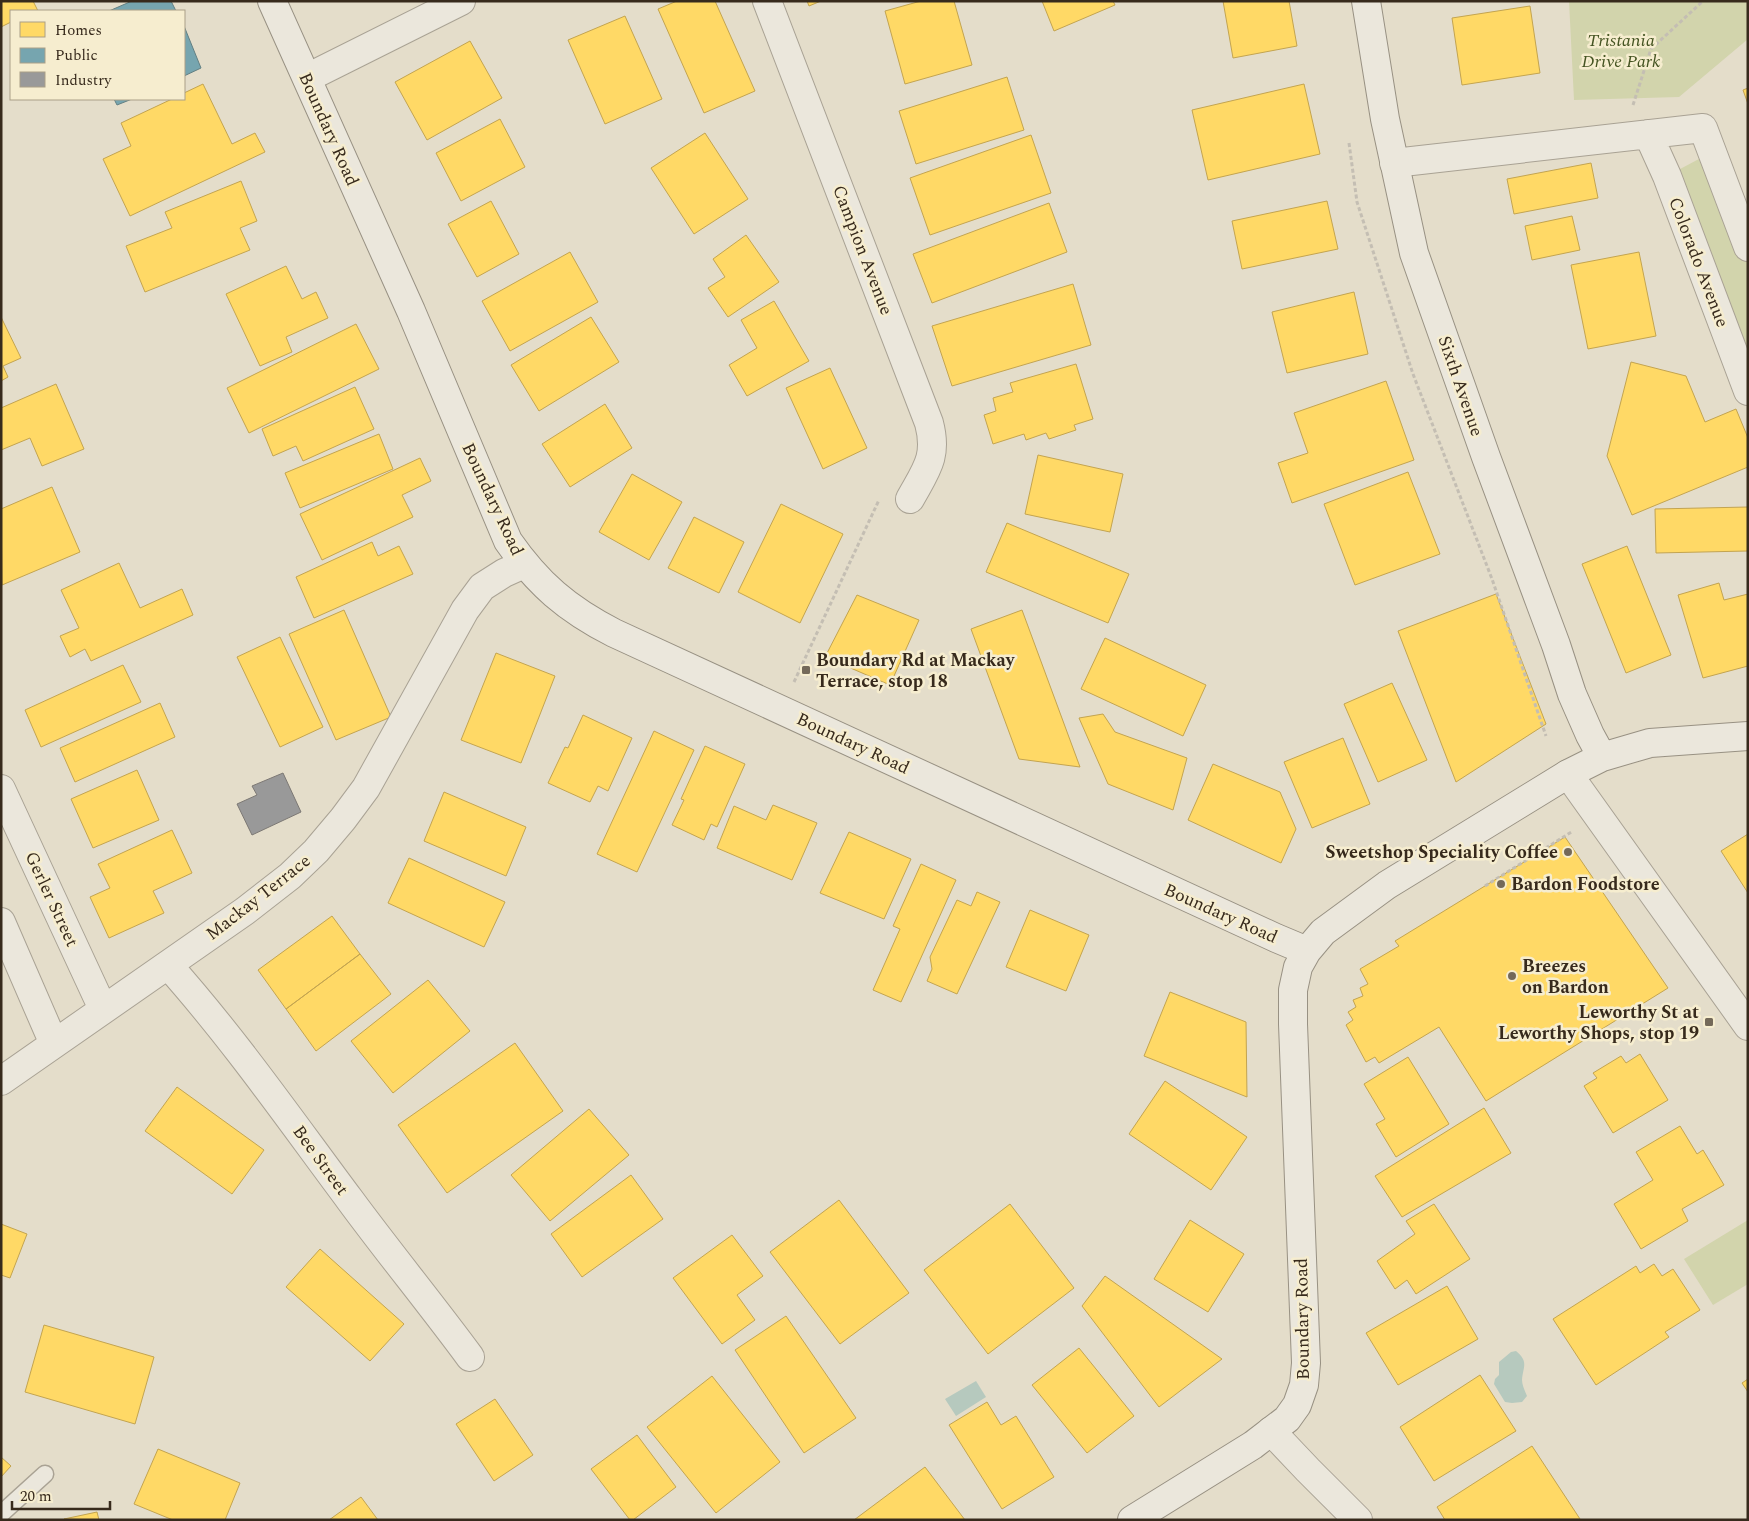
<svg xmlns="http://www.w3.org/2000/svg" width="1749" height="1521" viewBox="0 0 1749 1521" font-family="Spectral,serif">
  <rect width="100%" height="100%" fill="#e4ddca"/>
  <!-- green -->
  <path fill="#d2d4ac" d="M1569 1H1748V39L1679 97 1574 100Z
    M1712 152 1748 256V377L1667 176Z
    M1748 1220V1284L1713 1305 1684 1259Z"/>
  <!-- water -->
  <path fill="#b6c9be" d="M1516 1351C1529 1362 1523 1366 1522 1380 1522 1385 1525 1391 1527 1396L1522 1402 1512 1403 1505 1402 1494 1384 1495 1379 1499 1375V1362L1511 1352Z
    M976 1381 986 1397 956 1416 945 1399Z"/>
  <!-- homes -->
  <path fill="#ffd966" stroke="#c3a450" d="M1 1H33L38 11H11V22L1 27Z
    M677 1H715L755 91 704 113 658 9Z
    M807 1H821L809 6Z
    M921 1H954L972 65 905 84 885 11Z
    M1042 1H1113L1115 5 1054 31Z
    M1223 1H1289L1297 46 1233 58Z
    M1530 6 1540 73 1462 85 1452 18Z
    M625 16 662 99 605 124 568 40Z
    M470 41 502 98 427 140 395 82Z
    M1007 77 1024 130 916 164 899 111Z
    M203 84 232 144 255 133 265 152 130 216 103 159 131 146 121 123 172 99H184V93Z
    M1304 84 1320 154 1208 180 1192 110Z
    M1748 88V104L1743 90Z
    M500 119 525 167 461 201 436 153Z
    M705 133 748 199 694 234 651 168Z
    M1031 135 1051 193 930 235 910 178Z
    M1591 163 1598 198 1514 214 1507 179Z
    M241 181 257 221 240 228 250 250 145 292 126 246 172 228 165 212Z
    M491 201 519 254 477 277 448 224Z
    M1327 201 1338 249 1242 269 1232 221Z
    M1049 203 1067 252 932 303 913 254Z
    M1572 216 1580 250 1532 260 1525 226Z
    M746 235 779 282 728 317 708 288 725 277 713 259Z
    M570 252 598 302 510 351 482 301Z
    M1639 252 1656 336 1588 349 1571 265Z
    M286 266 302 299 316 292 328 318 286 337 292 352 260 366 226 294Z
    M1073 284 1091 345 952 386 932 326Z
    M1354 292 1368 354 1287 373 1272 312Z
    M774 301 809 361 747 396 729 365 757 348 741 320Z
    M1 317 21 358 3 366 8 377 1 381Z
    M591 317 619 362 539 411 511 365Z
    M356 324 379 369 249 433 227 388Z
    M1631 362 1686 376 1705 422 1736 409 1748 438V467L1632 515 1607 456Z
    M1076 364 1093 419 1074 425 1076 430 1049 439 1046 433 1026 440 1024 434 993 444 984 415 996 411 993 398 1013 392 1010 383Z
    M830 368 867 448 823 469 786 388Z
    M1386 381 1414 460 1292 503 1278 463 1308 453 1294 413Z
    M56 384 84 449 42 466 30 438 1 450V408Z
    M355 387 374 429 303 461 296 446 273 456 262 429Z
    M605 404 632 448 570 487 542 444Z
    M379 434 393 469 300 508 285 473Z
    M1038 455 1123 474 1110 532 1025 514Z
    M420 458 431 481 402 495 413 517 322 560 300 514Z
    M1408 472 1440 554 1355 585 1324 504Z
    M632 474 682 502 649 560 599 532Z
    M52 487 80 552 2 585 1 509Z
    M781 504 843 534 800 623 738 592Z
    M1748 507V551L1656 553 1655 509Z
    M694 517 744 542 719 593 668 568Z
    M1007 523 1129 574 1108 623 986 572Z
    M372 542 378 556 399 546 413 574 314 618 296 577Z
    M1627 546 1671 655 1626 673 1582 564Z
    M119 563 140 608 182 589 193 615 91 661 85 649 70 657 60 636 79 628 61 590Z
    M1719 583 1724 600 1748 594V666L1703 678 1678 595Z
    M1496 594 1546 724 1456 782 1398 631Z
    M857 595 919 620 890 685 825 657Z
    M344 610 391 717 336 740 289 634Z
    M1022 610 1080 767 1019 759 971 629Z
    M280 637 323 727 280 747 237 657Z
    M1105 638 1206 685 1183 736 1081 689Z
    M496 653 555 676 521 763 461 740Z
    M123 665 141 702 41 747 25 710Z
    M1392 683 1427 760 1378 782 1344 704Z
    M160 703 175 737 75 782 60 748Z
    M1103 714 1115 732 1187 758 1173 810 1108 784 1079 718Z
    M583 715 632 738 608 791 598 786 590 802 548 783 565 747 568 748Z
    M654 731 694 750 637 872 597 854Z
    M1343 738 1370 804 1312 828 1284 762Z
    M705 746 745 764 717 827 711 824 704 840 672 825 684 800 681 799Z
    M1213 764 1280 792 1296 829 1281 863 1188 820Z
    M137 770 159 820 93 848 71 799Z
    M444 792 526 827 506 876 424 841Z
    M773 805 817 823 792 880 717 848 734 806 766 820Z
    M172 830 192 873 153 891 164 913 109 938 90 897 110 888 98 864Z
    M849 832 911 859 884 919 820 893Z
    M1748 834V893L1721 851Z
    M1565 837 1668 988 1486 1101 1439 1027 1379 1063 1375 1057 1366 1062 1346 1025 1353 1020 1348 1012 1356 1007 1353 1000 1363 996 1360 988 1368 984 1360 969 1399 946 1395 941Z
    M409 858 505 902 484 947 388 903Z
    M921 864 956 880 901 1002 873 990 900 929 893 926Z
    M977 892 1000 902 957 994 927 981 932 969 930 957 957 900 971 906Z
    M1030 910 1089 935 1066 991 1006 967Z
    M332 916 360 954 286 1009 258 970Z
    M360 954 391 994 316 1051 286 1009Z
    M428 980 470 1031 393 1093 351 1041Z
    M1170 992 1246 1022 1247 1097 1144 1056Z
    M515 1043 563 1111 447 1193 398 1125Z
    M1640 1054 1668 1100 1613 1133 1584 1086 1597 1078 1593 1073 1621 1056 1626 1063Z
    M1408 1057 1449 1124 1396 1157 1376 1124 1385 1119 1364 1084Z
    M1165 1081 1247 1137 1211 1190 1129 1134Z
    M177 1087 264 1150 232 1194 145 1131Z
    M1484 1108 1511 1153 1402 1217 1375 1176Z
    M589 1109 629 1155 550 1221 511 1175Z
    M1680 1126 1697 1154 1703 1150 1724 1185 1682 1209 1688 1221 1641 1249 1614 1204 1653 1180 1636 1152Z
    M631 1175 663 1219 582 1277 551 1234Z
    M839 1200 909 1293 840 1344 770 1252Z
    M1010 1204 1074 1288 988 1354 924 1270Z
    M1434 1204 1470 1259 1416 1294 1407 1280 1395 1289 1377 1261 1415 1234 1406 1221Z
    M1190 1220 1244 1254 1208 1312 1154 1279Z
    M1 1224 27 1234 10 1278 1 1275Z
    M732 1235 763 1276 737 1295 755 1320 722 1344 673 1278Z
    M320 1249 404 1324 370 1361 286 1287Z
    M1654 1264 1662 1276 1673 1269 1700 1310 1665 1332 1669 1337 1596 1385 1553 1319 1636 1266 1640 1273Z
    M1105 1276 1222 1359 1159 1407 1082 1306Z
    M1447 1286 1478 1339 1398 1385 1366 1333Z
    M786 1316 856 1418 804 1453 735 1350Z
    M44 1325 154 1357 135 1424 25 1392Z
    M1079 1348 1134 1416 1087 1453 1032 1385Z
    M1480 1375 1516 1431 1434 1481 1400 1427Z
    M712 1376 780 1462 716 1513 647 1427Z
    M1748 1379V1392L1742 1383Z
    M495 1399 533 1455 494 1481 456 1424Z
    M987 1402 1001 1425 1016 1416 1054 1477 1002 1509 949 1425Z
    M637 1435 676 1487 633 1520H630L591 1469Z
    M1532 1446 1580 1519 1445 1520 1437 1507Z
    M158 1449 240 1483 225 1520H173L134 1504Z
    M1 1457 11 1466 1 1477Z
    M925 1467 965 1520H854Z
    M361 1497 378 1520H329Z
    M97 1512 99 1520 64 1519Z"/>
  <!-- public -->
  <path fill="#76a5af" stroke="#638083" d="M132 1H171L176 11H109Z
    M184 26 201 68 184 76Z
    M114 99H132L117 105Z"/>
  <!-- industry -->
  <path fill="#999" stroke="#7c7874" d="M283 773 301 812 252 835 237 804 257 795 252 786Z"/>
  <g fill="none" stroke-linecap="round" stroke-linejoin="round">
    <defs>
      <path id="lane" d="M1 1514 45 1474"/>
      <path id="street" d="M767 1 929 423C938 457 926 470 910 499
        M307 78 461 1
        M1648 134 1667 176 1748 391
        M1394 163 1703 128 1748 247
        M1568 774 1748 1026
        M1 789 103 1009
        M1 922 54 1044
        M168 965C234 1039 291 1121 350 1200 389 1253 431 1304 470 1357
        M1 1081 245 911 290 876 316 851 343 819 366 788 465 610 482 587 504 573 524 564
        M1271 1431 1308 1470 1358 1520"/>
      <path id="secondary" d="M272 1 411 311 508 541C538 584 567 609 614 633L1276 938 1307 951
        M1366 1 1385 119 1414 253 1486 457 1556 645 1572 694 1590 735 1602 757
        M1132 1520 1253 1445 1287 1419 1297 1405 1304 1385 1306 1363 1293 1024V990L1298 967 1307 951 1323 932 1387 885 1568 774 1602 757 1650 743 1748 736"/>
    </defs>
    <!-- lane casing -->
    <use href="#lane" stroke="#a9a294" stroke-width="19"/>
    <!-- street casing -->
    <use href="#street" stroke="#a9a294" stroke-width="30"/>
    <!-- secondary casing -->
    <use href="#secondary" stroke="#989183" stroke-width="30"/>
    <!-- path -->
    <path stroke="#c4beb3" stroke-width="3" stroke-dasharray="4 2.5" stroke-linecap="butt" d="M1633 105 1651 49 1703 1
      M1349 143 1357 202 1413 374 1492 579 1546 736
      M794 682 879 500
      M1485 886 1573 831"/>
    <!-- lane -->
    <use href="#lane" stroke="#ebe7dc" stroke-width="16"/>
    <!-- street -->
    <use href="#street" stroke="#ebe7dc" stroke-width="28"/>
    <!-- secondary -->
    <use href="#secondary" stroke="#ebe7dc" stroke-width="28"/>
  </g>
  <!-- markers -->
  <g fill="#746959" stroke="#f6edcf" stroke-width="2">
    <rect x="801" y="665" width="10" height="10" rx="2.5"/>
    <circle cx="1568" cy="852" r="5"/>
    <circle cx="1501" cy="884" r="5"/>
    <circle cx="1512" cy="976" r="5"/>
    <rect x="1704" y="1017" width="10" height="10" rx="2.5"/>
  </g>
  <g text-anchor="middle" stroke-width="5" stroke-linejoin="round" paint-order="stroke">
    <!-- park labels -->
    <g font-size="18" font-style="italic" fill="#455422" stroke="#f6edcf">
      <text x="1621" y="46">Tristania<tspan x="1621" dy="21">Drive Park</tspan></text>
    </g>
    <!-- street labels -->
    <g font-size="18" fill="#372a1c" stroke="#f6edcf">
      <text transform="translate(329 129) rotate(66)" y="6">Boundary Road</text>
      <text transform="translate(863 250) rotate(69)" y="6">Campion Avenue</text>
      <text transform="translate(1699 262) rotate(69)" y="6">Colorado Avenue</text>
      <text transform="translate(1461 386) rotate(71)" y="6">Sixth Avenue</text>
      <text transform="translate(493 499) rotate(65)" y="6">Boundary Road</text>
      <text transform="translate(853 743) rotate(25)" y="6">Boundary Road</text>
      <text transform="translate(258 897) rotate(-38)" y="6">Mackay Terrace</text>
      <text transform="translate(52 899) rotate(65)" y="6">Gerler Street</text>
      <text transform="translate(1221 913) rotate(24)" y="6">Boundary Road</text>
      <text transform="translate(321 1160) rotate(54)" y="6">Bee Street</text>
      <text transform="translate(1302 1319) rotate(-91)" y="6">Boundary Road</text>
    </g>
    <!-- poi labels -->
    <g font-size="18" font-weight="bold" fill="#372a1c" stroke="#f6edcf" text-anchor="start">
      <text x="816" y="666">Boundary Rd at Mackay<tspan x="816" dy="21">Terrace, stop 18</tspan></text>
      <text x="1558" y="858" text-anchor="end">Sweetshop Speciality Coffee</text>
      <text x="1511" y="890">Bardon Foodstore</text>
      <text x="1522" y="972">Breezes<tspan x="1522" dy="21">on Bardon</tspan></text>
      <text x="1699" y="1018" text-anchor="end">Leworthy St at<tspan x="1699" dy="21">Leworthy Shops, stop 19</tspan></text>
    </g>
  </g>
  <!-- border -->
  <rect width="1749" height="1521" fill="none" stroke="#372a1c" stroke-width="5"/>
  <!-- legend -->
  <rect x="10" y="10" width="175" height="90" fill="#f6edcf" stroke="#aa9f87"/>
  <rect x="20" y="22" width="25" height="15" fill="#ffd966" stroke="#aa9f87"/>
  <text x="55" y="35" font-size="15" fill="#372a1c">Homes</text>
  <rect x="20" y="48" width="25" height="15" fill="#76a5af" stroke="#aa9f87"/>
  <text x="55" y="60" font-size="15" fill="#372a1c">Public</text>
  <rect x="20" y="72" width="25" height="15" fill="#999999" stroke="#aa9f87"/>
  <text x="55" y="85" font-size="15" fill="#372a1c">Industry</text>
  <!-- scale -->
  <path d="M12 1501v8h98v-8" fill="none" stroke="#372a1c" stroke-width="2.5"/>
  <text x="20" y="1501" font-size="15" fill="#372a1c" stroke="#f6edcf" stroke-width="4" paint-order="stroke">20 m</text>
</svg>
